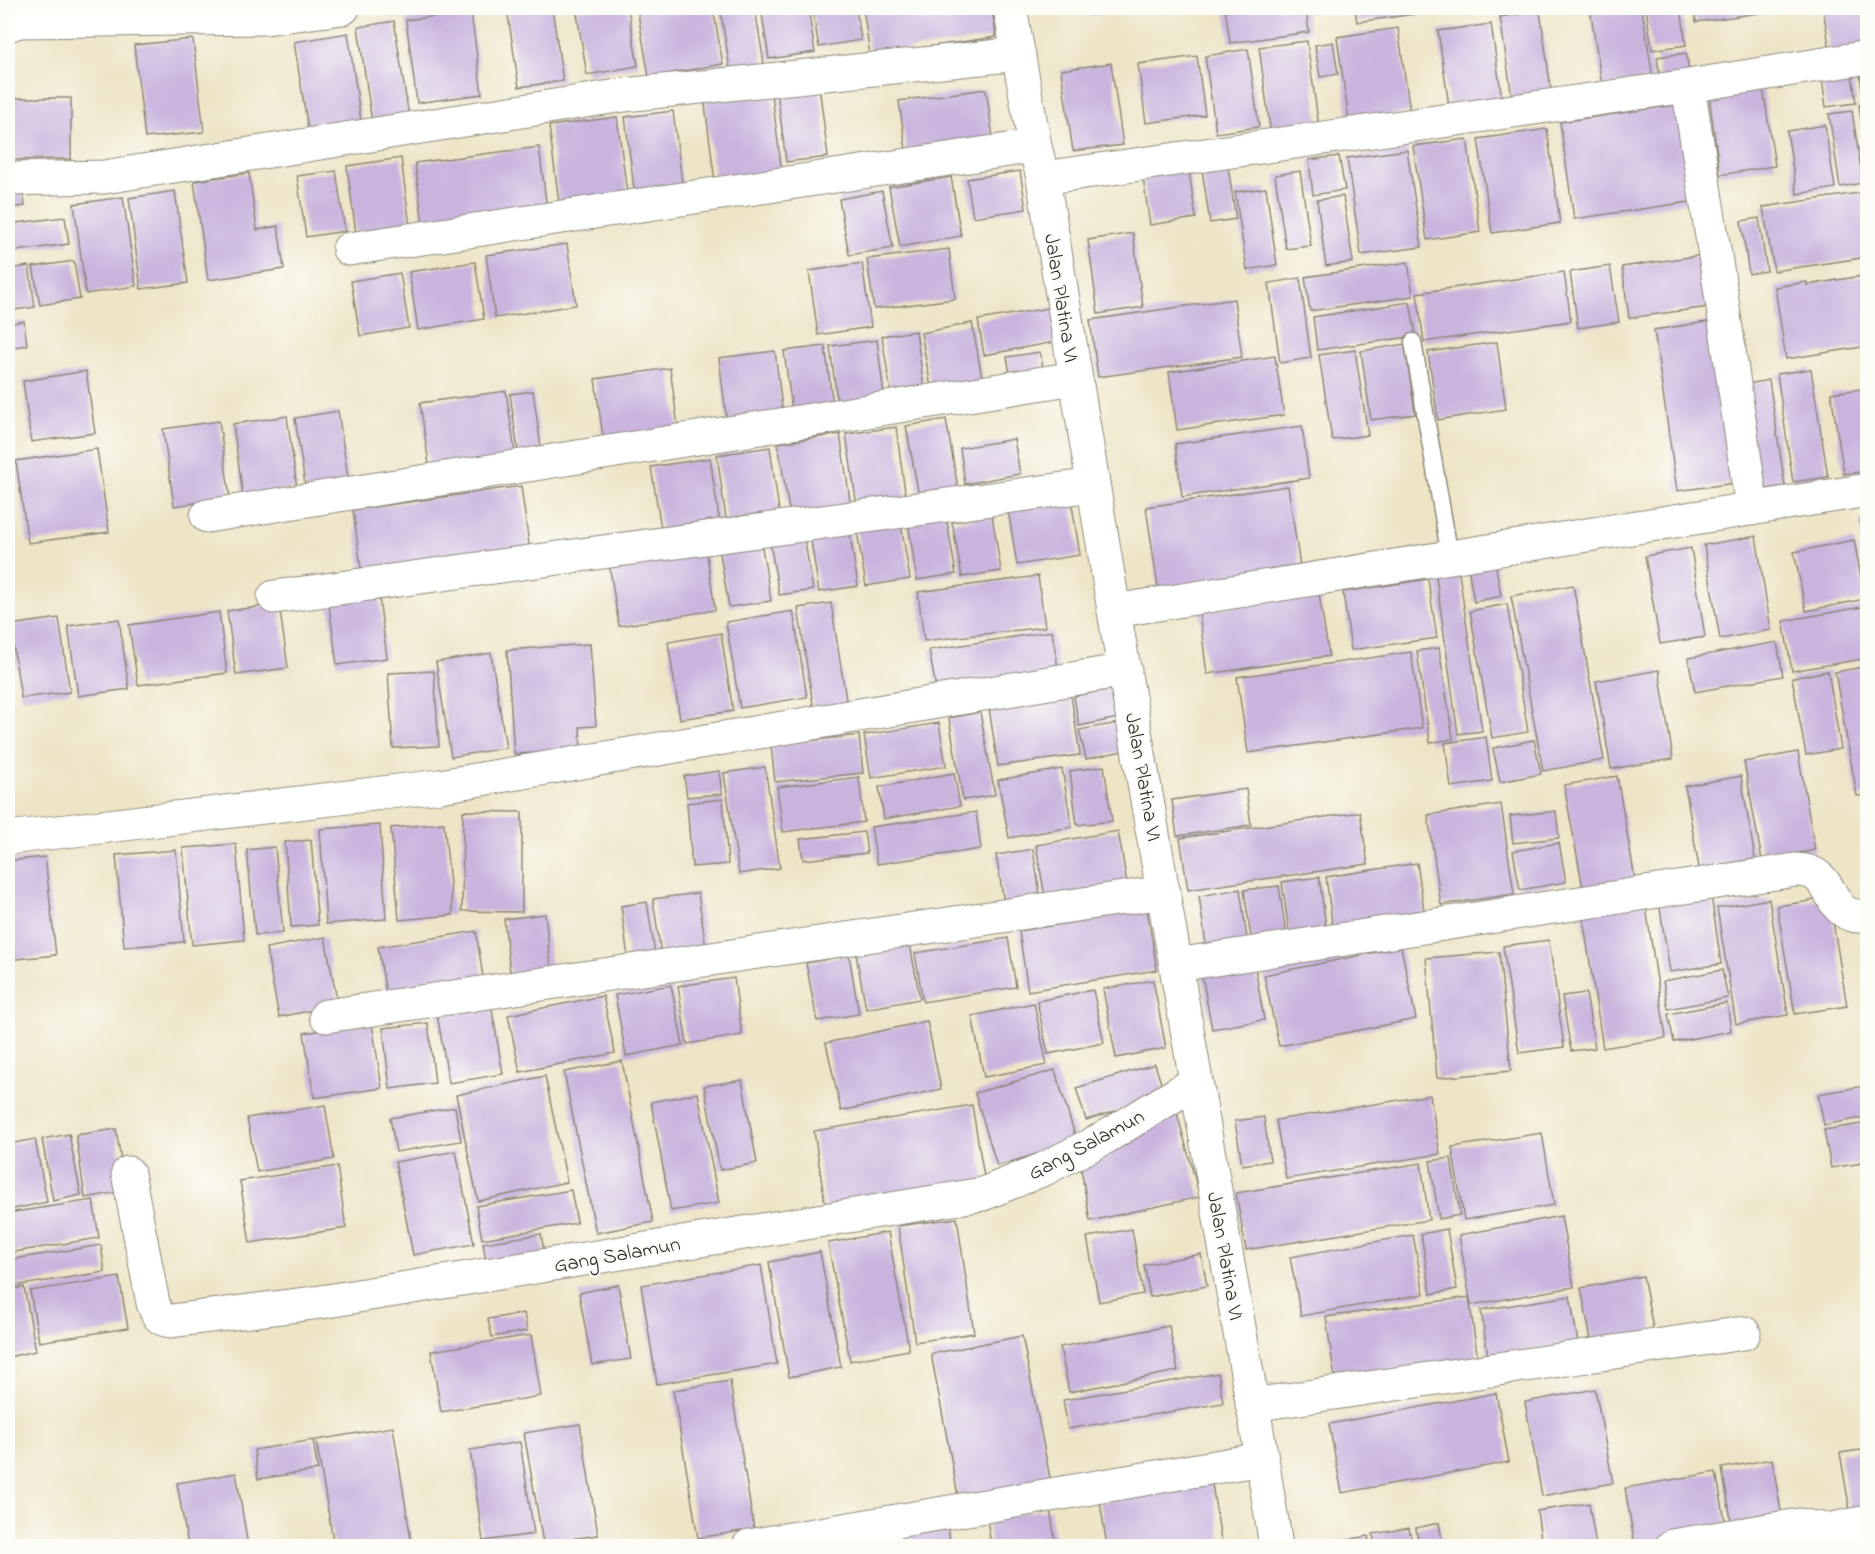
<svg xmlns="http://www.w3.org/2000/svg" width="1875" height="1554" viewBox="0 0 1875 1554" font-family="'Indie Flower',sans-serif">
  <rect width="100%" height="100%" fill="#fdfcf7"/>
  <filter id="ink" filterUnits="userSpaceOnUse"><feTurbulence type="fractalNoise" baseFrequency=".0167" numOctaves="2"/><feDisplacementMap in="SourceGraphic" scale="12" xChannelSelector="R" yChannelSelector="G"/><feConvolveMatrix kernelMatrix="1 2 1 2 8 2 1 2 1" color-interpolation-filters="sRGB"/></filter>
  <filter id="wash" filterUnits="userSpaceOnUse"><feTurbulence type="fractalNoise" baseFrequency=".008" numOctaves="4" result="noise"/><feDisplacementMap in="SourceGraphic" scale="24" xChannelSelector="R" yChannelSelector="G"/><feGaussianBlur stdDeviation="1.35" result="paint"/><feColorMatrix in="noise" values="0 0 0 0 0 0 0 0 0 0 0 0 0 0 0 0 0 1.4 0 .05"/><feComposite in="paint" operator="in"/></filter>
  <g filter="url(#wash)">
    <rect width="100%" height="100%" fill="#eee5c7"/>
    <g id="blocks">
      <!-- building -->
      <path fill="#c9b4de" d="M507 8H552L563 81 519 87Z
        M576 8H628L638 66 587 75Z
        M637 8H713L723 64 649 77Z
        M720 8H755L765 70 731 75Z
        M761 8H808L815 52 769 59Z
        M812 8H856L861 40 819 47Z
        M863 8H992L996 37 870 55Z
        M1089 8H1129V9L1090 15Z
        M1225 8H1306L1309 32 1230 43Z
        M1355 8H1422V13L1357 22Z
        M1590 8H1642L1653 79 1602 86Z
        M1646 8H1681L1686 45 1652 50Z
        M1694 8H1773L1774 11 1696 22Z
        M1823 8H1868V45L1830 51Z
        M1540 11 1552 97 1513 104 1500 17Z
        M471 12 482 94 417 103 406 20Z
        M394 21 409 117 372 122 358 27Z
        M1491 24 1502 99 1449 106 1438 31Z
        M1398 28 1410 112 1349 121 1337 37Z
        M348 33 361 121 308 129 294 42Z
        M193 39 204 132 145 138 134 45Z
        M1307 41 1319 128 1271 135 1259 47Z
        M1333 42 1338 74 1320 77 1315 45Z
        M1248 49 1259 127 1216 133 1205 56Z
        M1686 53 1691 81 1661 86 1657 57Z
        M1197 56 1205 115 1146 123 1138 64Z
        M1111 63 1123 145 1073 151 1061 70Z
        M1851 66 1856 103 1826 107 1821 71Z
        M1868 67V94L1863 95 1859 69Z
        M819 85 828 157 786 162 777 90Z
        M771 88 782 173 715 182 704 97Z
        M1763 88 1775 166 1720 175 1709 96Z
        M986 89 994 145 907 157 899 101Z
        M11 98H71V159L11 160Z
        M1682 104 1696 201 1574 219 1560 122Z
        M1868 104V142H1864L1859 105Z
        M673 111 683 190 635 196 625 117Z
        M1852 111 1863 183 1840 187 1829 114Z
        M617 117 628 200 560 210 549 126Z
        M1825 125 1835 188 1797 194 1787 131Z
        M1547 129 1560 223 1492 233 1478 139Z
        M1467 139 1480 232 1427 240 1413 146Z
        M539 147 548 217 424 233 415 163Z
        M1407 150 1422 247 1361 255 1347 158Z
        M1339 156 1345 190 1313 195 1309 160Z
        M401 158 411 234 357 241 347 166Z
        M1227 160 1236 219 1210 223 1201 163Z
        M1188 164 1196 218 1150 225 1142 171Z
        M336 171 345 231 306 237 297 176Z
        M1020 171 1026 209 973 217 967 179Z
        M1300 171 1311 246 1286 249 1275 175Z
        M249 173 257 230 278 226 284 269 208 280 194 181Z
        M951 177 961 236 900 247 889 187Z
        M22 186 25 206 8 208V188Z
        M1266 188 1277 265 1247 270 1235 192Z
        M175 191 188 283 141 289 129 198Z
        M882 191 893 248 849 255 839 199Z
        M1865 192 1868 205V257L1774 271 1763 207Z
        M1343 196 1353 262 1326 266 1317 200Z
        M123 197 136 286 86 294 74 204Z
        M65 217 69 244 8 252V224Z
        M1759 218 1767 271 1749 274 1741 221Z
        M1133 233 1143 307 1098 314 1088 240Z
        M567 244 576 305 495 318 486 255Z
        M949 249 955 299 874 309 867 259Z
        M1709 254 1716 306 1629 318 1622 267Z
        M74 261 80 299 40 305 33 267Z
        M475 262 484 319 418 330 409 272Z
        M1408 262 1413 296 1310 311 1305 277Z
        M862 263 871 327 818 335 809 271Z
        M29 266 35 307 8 311V269Z
        M1610 266 1619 322 1578 328 1570 272Z
        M1564 272 1571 321 1424 342 1417 293Z
        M400 273 409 328 360 336 351 281Z
        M1868 275V346L1786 359 1775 287 1807 282V285Z
        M1300 278 1311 358 1280 363 1269 283Z
        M1234 299 1242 357 1098 377 1090 320Z
        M1410 302 1416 336 1317 350 1313 317Z
        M1054 307 1060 341 984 355 978 320Z
        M1719 320 1742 482 1677 491 1654 330Z
        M24 321 27 345 8 348V324Z
        M972 323 983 383 932 393 921 333Z
        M916 331 925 395 892 400 882 336Z
        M877 340 885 403 838 408 830 346Z
        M1497 342 1506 409 1438 420 1428 352Z
        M1405 344 1415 414 1371 420 1361 351Z
        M825 346 834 413 793 418 784 351Z
        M1355 350 1368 435 1332 440 1319 355Z
        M775 351 783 416 727 423 719 358Z
        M1040 352 1045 378 1012 385 1007 357Z
        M1275 356 1284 415 1177 430 1169 372Z
        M670 368 679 434 604 445 595 379Z
        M1811 369 1828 477 1793 482 1777 374Z
        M86 371 95 433 31 442 23 381Z
        M1769 380 1785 486 1756 491 1740 385Z
        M1868 388V471L1844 474 1831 393Z
        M506 391 516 459 430 471 420 403Z
        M533 391 542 455 519 458 510 394Z
        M338 411 349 485 306 491 295 418Z
        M287 416 297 488 243 496 233 424Z
        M946 419 958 489 919 496 906 426Z
        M219 421 230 498 174 506 163 429Z
        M1302 426 1309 478 1182 497 1175 444Z
        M896 427 906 499 857 506 846 434Z
        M840 434 851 507 790 516 778 443Z
        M1014 439 1020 474 965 484 960 448Z
        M770 447 780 518 727 526 717 455Z
        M97 449 109 532 28 543 16 461Z
        M710 458 720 525 662 534 651 467Z
        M521 486 530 552 362 575 353 510Z
        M1288 486 1301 573 1159 594 1146 507Z
        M1070 493 1080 555 1017 565 1007 503Z
        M945 510 956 574 917 580 907 516Z
        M992 515 1001 571 962 577 952 522Z
        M900 518 910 579 866 586 856 525Z
        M1868 520V557H1866L1860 521Z
        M849 528 858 586 819 592 810 534Z
        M803 530 813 590 779 595 769 536Z
        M1756 536 1771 630 1720 639 1704 545Z
        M1854 540 1865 599 1806 611 1794 552Z
        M761 541 771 601 729 607 719 548Z
        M706 548 715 610 619 626 609 563Z
        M1691 548 1705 637 1660 644 1645 556Z
        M1495 561 1501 596 1474 602 1468 567Z
        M1458 566 1482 731 1458 734 1435 570Z
        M1038 576 1045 627 924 641 918 592Z
        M1428 579 1437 638 1351 650 1343 592Z
        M1573 585 1604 760 1543 771 1511 596Z
        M378 591 387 658 337 665 328 598Z
        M1319 594 1329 656 1207 674 1199 611Z
        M831 603 847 706 814 711 798 608Z
        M279 604 288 668 236 675 227 611Z
        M1507 604 1528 732 1492 738 1470 611Z
        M1868 606V658L1792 671 1783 621Z
        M793 611 807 697 740 708 726 622Z
        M219 612 227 673 138 685 129 625Z
        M59 618 70 692 21 698 10 625Z
        M119 619 129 689 78 696 68 626Z
        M1052 631 1059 675 937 694 929 650Z
        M721 633 733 711 680 719 668 642Z
        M1777 642 1783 676 1695 692 1688 658Z
        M590 644 596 726 580 727 581 756 537 759 536 753 514 754 507 650Z
        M1439 648 1453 739 1430 743 1417 651Z
        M1411 652 1422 728 1248 753 1237 677Z
        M491 653 506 748 451 757 436 662Z
        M1868 666V795L1857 796 1835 672Z
        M1659 670 1673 759 1611 769 1596 681Z
        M434 671 439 746 393 748 388 673Z
        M1828 671 1841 749 1806 755 1792 678Z
        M1113 689 1118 718 1079 726 1074 696Z
        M1071 695 1080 755 998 766 989 708Z
        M980 712 995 795 963 800 949 718Z
        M939 723 946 766 871 778 864 735Z
        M1118 723 1123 751 1086 759 1079 730Z
        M859 735 863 773 775 782 771 745Z
        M1486 737 1492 781 1451 787 1445 743Z
        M1534 740 1541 774 1500 782 1493 748Z
        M1798 752 1815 850 1762 860 1744 762Z
        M1104 766 1112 821 1077 825 1070 771Z
        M765 767 780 868 739 874 724 773Z
        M1062 769 1072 827 1009 838 998 780Z
        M719 771 722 794 687 797 684 776Z
        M954 773 960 806 884 819 879 787Z
        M1617 776 1635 879 1583 888 1564 785Z
        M1741 776 1755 859 1699 868 1685 786Z
        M859 777 864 822 783 832 777 787Z
        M1246 789 1251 825 1177 836 1172 800Z
        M723 799 728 864 692 867 687 803Z
        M1501 804 1514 894 1441 905 1428 815Z
        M463 811 522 812V912L462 911Z
        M1556 811 1559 838 1513 843 1510 816Z
        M976 812 981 849 877 864 871 827Z
        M1360 812 1368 864 1188 890 1180 838Z
        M444 823 453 915 399 920 391 828Z
        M380 825 386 919 326 924 320 829Z
        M1118 831 1128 889 1046 903 1036 845Z
        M864 832 867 853 803 860 800 839Z
        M311 840 318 925 291 927 285 842Z
        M1559 843 1566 882 1520 890 1513 851Z
        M236 844 244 940 192 945 183 848Z
        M275 847 283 933 255 935 247 850Z
        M1033 849 1041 902 1005 908 996 855Z
        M176 850 184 942 124 947 116 855Z
        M45 857 56 955 8 960V861Z
        M1417 863 1426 924 1334 938 1326 877Z
        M1319 877 1328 940 1291 945 1282 882Z
        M1279 886 1288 946 1253 951 1244 890Z
        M1240 889 1249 953 1208 959 1199 896Z
        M698 893 707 955 662 962 653 899Z
        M1711 895 1721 964 1670 972 1659 902Z
        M1829 898 1847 1006 1795 1014 1777 906Z
        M1769 899 1788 1015 1736 1024 1717 908Z
        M1645 901 1666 1038 1603 1048 1582 911Z
        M647 902 655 954 628 958 621 906Z
        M1147 910 1157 970 1028 991 1019 931Z
        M545 914 552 976 511 981 504 919Z
        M476 931 484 984 387 1000 378 947Z
        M325 937 338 1005 279 1017 266 948Z
        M1008 938 1016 987 923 1002 915 953Z
        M1549 940 1564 1047 1519 1053 1503 946Z
        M910 944 920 999 866 1009 856 954Z
        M1401 947 1416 1019 1279 1046 1264 975Z
        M1499 952 1511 1071 1437 1078 1426 958Z
        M849 955 859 1014 817 1021 806 963Z
        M1255 967 1264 1020 1212 1029 1202 976Z
        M1722 970 1728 998 1668 1009 1663 981Z
        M734 978 742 1035 687 1044 678 986Z
        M1153 980 1166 1048 1116 1058 1103 989Z
        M671 985 683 1045 626 1056 615 995Z
        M1093 990 1104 1043 1048 1054 1037 1001Z
        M1586 993 1595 1048 1571 1051 1562 996Z
        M603 996 615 1053 520 1072 508 1015Z
        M1034 1003 1047 1065 984 1077 972 1016Z
        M1727 1003 1731 1031 1674 1042 1668 1014Z
        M491 1004 503 1074 449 1083 437 1014Z
        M927 1021 941 1089 841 1111 826 1043Z
        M372 1023 382 1088 314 1098 304 1033Z
        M428 1023 435 1083 390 1089 383 1028Z
        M622 1061 653 1222 596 1233 564 1072Z
        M1155 1064 1165 1096 1086 1120 1076 1088Z
        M1055 1070 1077 1142 997 1166 975 1093Z
        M545 1076 567 1182 478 1201 456 1095Z
        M742 1080 757 1163 720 1170 704 1086Z
        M1864 1086 1868 1117 1824 1125 1818 1094Z
        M698 1093 719 1203 671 1211 651 1102Z
        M1430 1095 1440 1154 1286 1179 1276 1120Z
        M325 1105 334 1159 257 1172 247 1118Z
        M972 1105 985 1183 826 1210 814 1131Z
        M1175 1106 1200 1197 1090 1221 1079 1157Z
        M455 1107 461 1141 396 1152 390 1118Z
        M1264 1117 1270 1161 1242 1165 1235 1121Z
        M1868 1123V1162L1831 1168 1824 1130Z
        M116 1129 126 1191 85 1198 76 1135Z
        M1542 1133 1554 1205 1464 1220 1452 1147Z
        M69 1134 81 1195 53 1201 42 1139Z
        M35 1139 47 1202 9 1210 8 1144Z
        M456 1151 474 1244 413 1255 395 1162Z
        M1451 1158 1460 1215 1439 1219 1430 1161Z
        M1421 1163 1429 1220 1246 1250 1236 1193Z
        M337 1166 346 1228 250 1243 240 1181Z
        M571 1190 577 1223 482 1239 476 1206Z
        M93 1200 99 1238 8 1253V1213Z
        M1561 1216 1574 1287 1471 1305 1459 1235Z
        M957 1218 974 1333 915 1342 898 1226Z
        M1132 1229 1143 1294 1099 1302 1087 1237Z
        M1447 1229 1457 1289 1431 1294 1421 1234Z
        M888 1232 909 1350 850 1361 828 1243Z
        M541 1234 545 1258 487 1267 483 1243Z
        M1413 1235 1424 1294 1301 1316 1290 1257Z
        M101 1245 105 1272 8 1287V1260Z
        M820 1252 841 1367 789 1377 769 1262Z
        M1201 1254 1207 1286 1150 1297 1144 1265Z
        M761 1265 777 1364 657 1384 641 1285Z
        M1643 1276 1655 1339 1593 1350 1581 1288Z
        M119 1277 128 1328 39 1342 30 1291Z
        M618 1285 631 1359 592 1365 579 1293Z
        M24 1287 36 1351 8 1357V1290Z
        M1570 1296 1578 1343 1488 1357 1481 1310Z
        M1469 1297 1479 1367 1336 1387 1326 1317Z
        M524 1313 527 1331 492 1337 488 1319Z
        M1169 1326 1178 1371 1069 1392 1060 1347Z
        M531 1335 541 1396 441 1412 431 1351Z
        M1022 1336 1051 1483 959 1501 931 1354Z
        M1218 1373 1223 1403 1068 1429 1063 1400Z
        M730 1381 754 1529 698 1538 673 1390Z
        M1595 1389 1613 1483 1542 1496 1525 1402Z
        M1496 1393 1509 1462 1342 1493 1329 1424Z
        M580 1424 598 1535 543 1543 524 1433Z
        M393 1427 412 1546H334L316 1440Z
        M313 1440 318 1470 258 1479 254 1450Z
        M520 1442 534 1534 483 1541 470 1450Z
        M1868 1449V1514L1851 1517 1840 1453Z
        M1772 1459 1783 1523 1733 1531 1722 1468Z
        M1716 1472 1727 1531 1635 1546 1625 1488Z
        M236 1473 248 1546H188L177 1483Z
        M1212 1484 1222 1546H1107L1100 1502Z
        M1589 1503 1596 1546H1542L1537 1511Z
        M1050 1509 1056 1546H991L987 1518Z
        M1439 1523 1443 1546H1419L1416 1528Z
        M1409 1528 1413 1546H1375L1373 1534Z
        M948 1529 951 1546H856V1543Z
        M1368 1536 1370 1546H1318V1545Z"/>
    </g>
  </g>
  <g filter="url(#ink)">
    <use href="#blocks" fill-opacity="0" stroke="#8c8879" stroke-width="1.5"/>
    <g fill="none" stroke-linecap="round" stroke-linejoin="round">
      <defs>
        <path id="service" d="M1413 342 1450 557"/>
        <path id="minor" d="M1010 8 1035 146 1043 178 1114 611 1262 1459 1276 1546
          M8 25 19 21 266 18 343 8
          M1688 86 1720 287 1752 509
          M1043 178 1688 86 1868 57
          M8 179 104 177 624 95 1019 54
          M349 249 1035 146
          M207 516 1075 378
          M274 597 1093 485
          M1114 611 1868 490
          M8 838 440 786 1125 670
          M1176 965 1795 870C1841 869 1821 921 1868 916
          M326 1016 1164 892
          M128 1173 153 1303C157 1315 159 1320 171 1321L321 1302 983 1194 1044 1169 1106 1137 1196 1082
          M1252 1405 1744 1333
          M1827 1530 1868 1522
          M749 1546 1262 1459
          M1672 1546 1799 1525 1827 1530 1837 1546"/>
      </defs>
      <!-- service casing -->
      <use href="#service" stroke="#8c8879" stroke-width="19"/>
      <!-- minor casing -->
      <use href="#minor" stroke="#8c8879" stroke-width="35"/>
      <!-- service -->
      <use href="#service" stroke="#fff" stroke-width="16"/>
      <!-- minor -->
      <use href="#minor" stroke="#fff" stroke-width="33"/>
    </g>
  </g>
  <g text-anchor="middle" stroke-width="4.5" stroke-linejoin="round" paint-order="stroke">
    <!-- street labels -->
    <g font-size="21" fill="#2b2b2b" stroke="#fdfcf7">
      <text transform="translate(1062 298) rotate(81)" y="7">Jalan Platina VI</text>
      <text transform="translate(1144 777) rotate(80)" y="7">Jalan Platina VI</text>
      <text transform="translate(1086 1144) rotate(-28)" y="7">Gang Salamun</text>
      <text transform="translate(617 1254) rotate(-10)" y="7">Gang Salamun</text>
      <text transform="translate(1226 1256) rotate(80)" y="7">Jalan Platina VI</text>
    </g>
  </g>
  <!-- margin -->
  <rect width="1875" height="1554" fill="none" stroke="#fdfcf7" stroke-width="30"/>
</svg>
